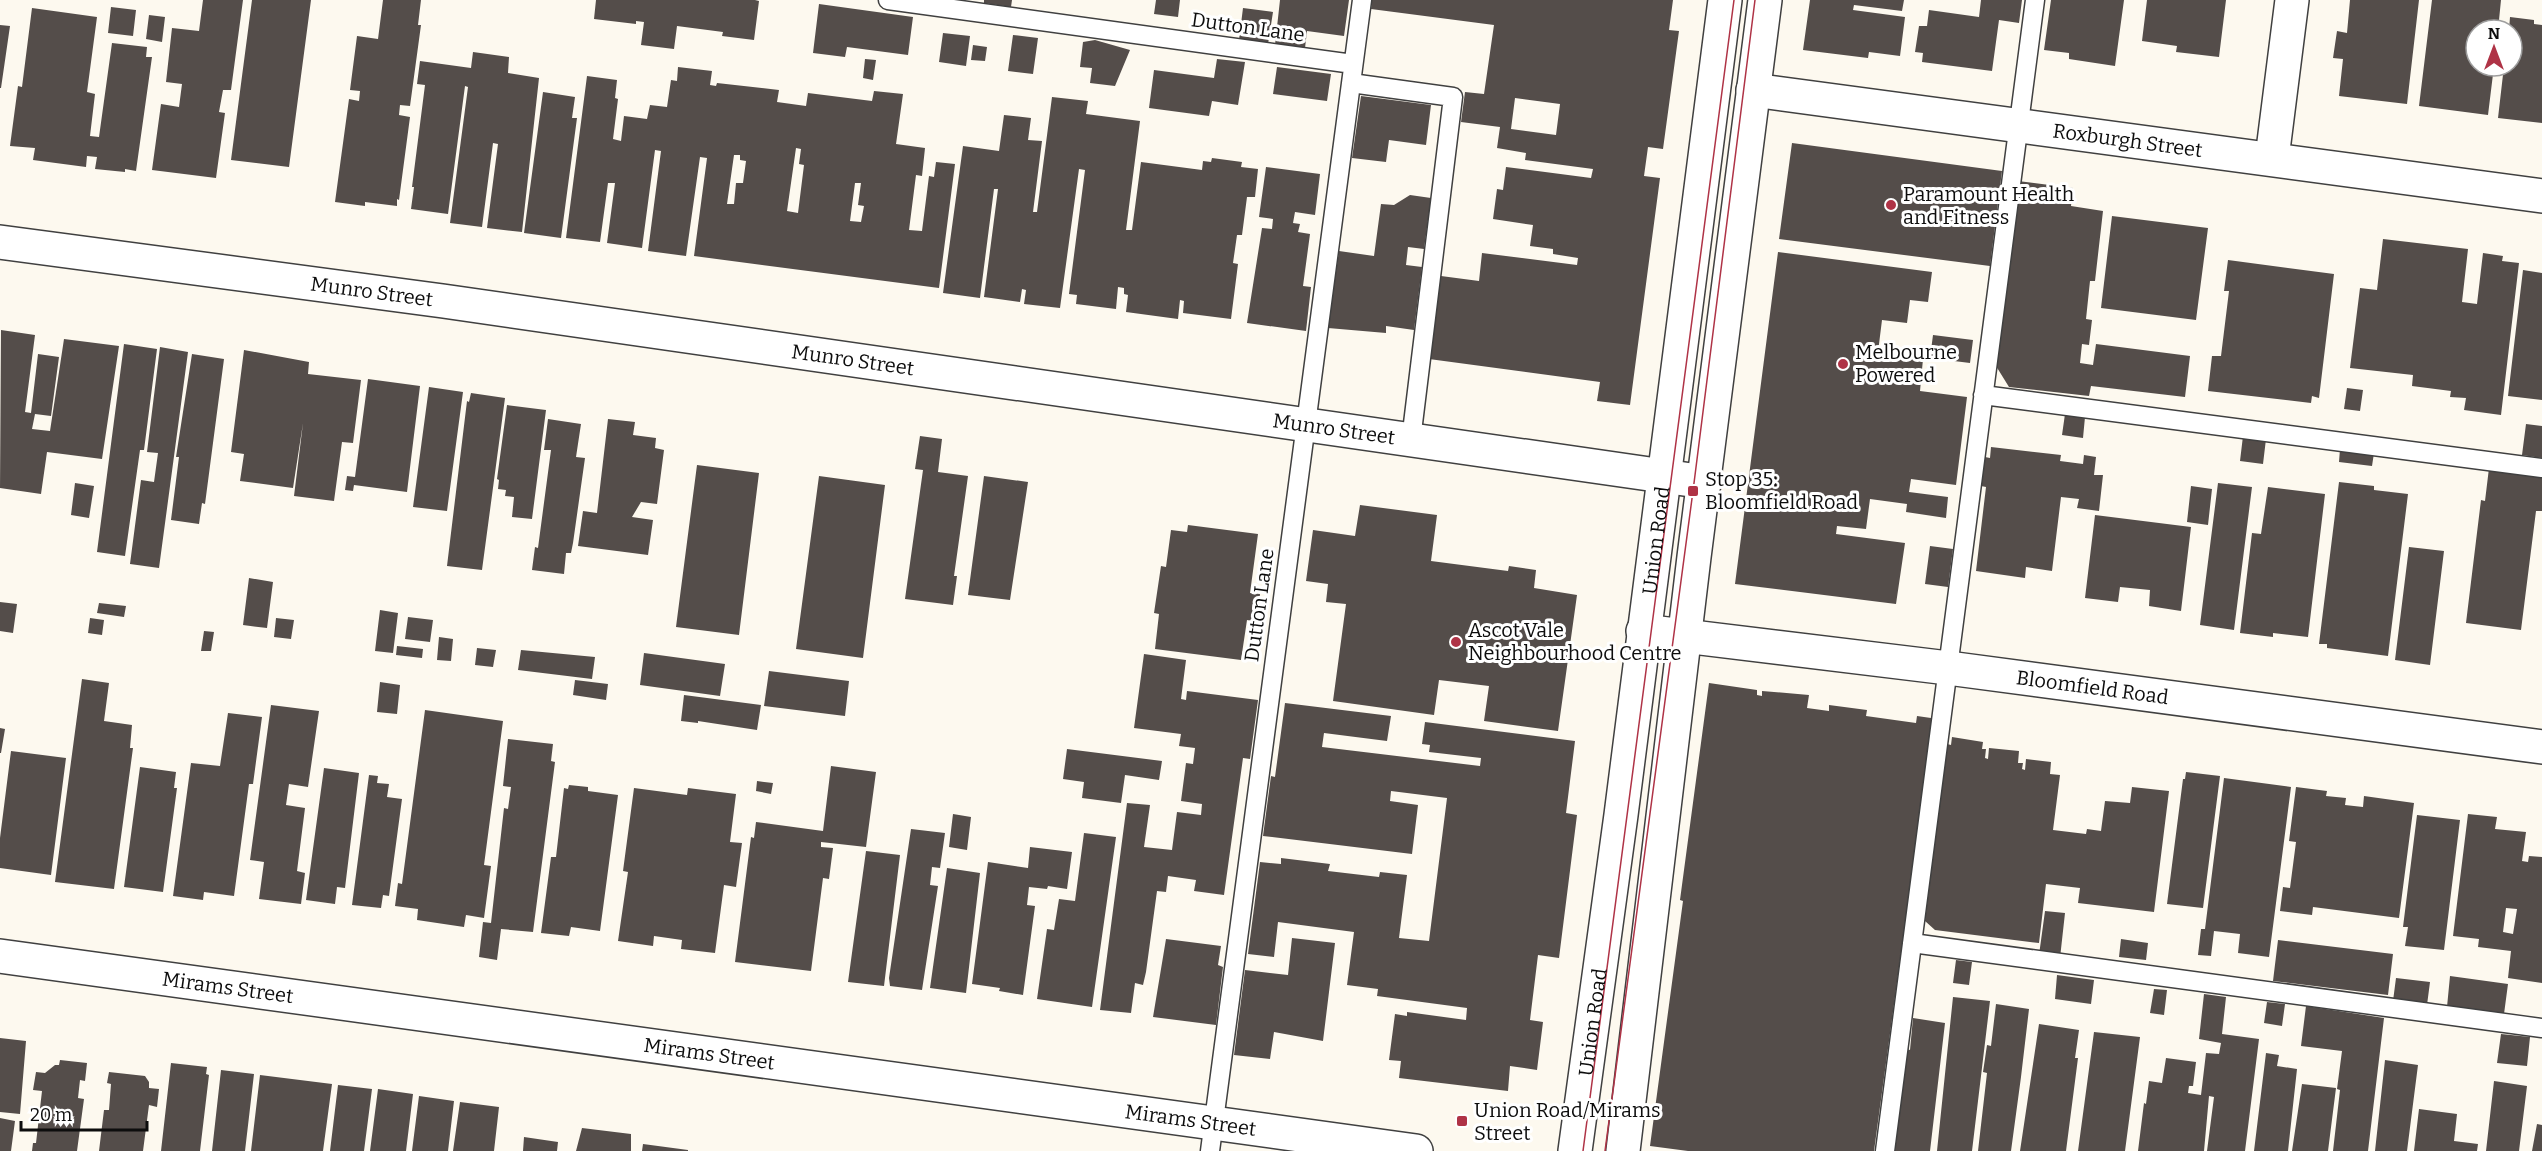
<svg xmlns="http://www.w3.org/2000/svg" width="2542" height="1151" viewBox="0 0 2542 1151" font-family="Bitter,serif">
  <rect width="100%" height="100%" fill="#fdf9ef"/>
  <!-- building -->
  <path fill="#544d4a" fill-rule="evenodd" d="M203 0H243L231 90H223L219 112 225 113 216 178 152 170 161 104 179 107 182 84 166 82 172 28 199 31Z
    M252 0H311L289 167 231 160Z
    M383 0H421L418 25H421L410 106 400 105 399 115 410 117 399 200 397 199V206L365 202V206L335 202 349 99 359 101 360 91 350 90 357 36 378 39Z
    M596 0H755L759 1 754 40 722 36 723 32 677 26 674 49 641 45 644 22 636 21V24L594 19Z
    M984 0H1012L1011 7 984 3Z
    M1156 0H1180L1178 17 1154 14Z
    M1280 0H1349L1344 36 1307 31 1305 48 1275 45Z
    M1372 0H1673L1669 30 1679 31 1663 149 1648 147 1644 176 1660 178 1630 405 1597 401 1600 382 1429 359 1441 276 1479 281 1482 253 1577 265 1578 258 1553 254V249L1530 246 1533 225 1493 219 1497 189 1503 190 1506 167 1591 178 1593 169 1525 160 1526 153 1497 148 1500 127 1461 122 1465 92 1484 94 1494 25 1371 9ZM1515 98 1560 104 1556 135 1511 129Z
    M1810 0H1904L1902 11 1854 5 1853 10 1905 17 1900 56 1869 52 1868 58 1803 50Z
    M1981 0H2022L2019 23 1999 20 1992 71 1922 62 1923 53 1915 52 1919 26H1927L1929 10 1979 17Z
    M2051 0H2124L2115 66 2069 59V53L2044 50Z
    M2147 0H2226L2219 57 2176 52 2177 46 2142 41Z
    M2350 0H2419L2407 104 2339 96 2343 59 2333 58 2337 31 2347 33Z
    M2432 0H2501L2498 30H2476V66H2494L2488 115 2419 106Z
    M819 4 913 17 908 55 847 47 845 57 813 53Z
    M111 7 136 10 133 36 108 33Z
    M32 8 97 17 87 92 95 94 90 136 99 137 112 43 147 47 146 57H152L136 171 125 169V172L95 169 97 157 87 156 86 167 33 160 35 148 10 146 18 86 22 87Z
    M1243 8 1273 12 1268 44 1239 40Z
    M149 15 165 17 162 42 146 39Z
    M2510 17 2534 20V24L2542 25V123L2498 118 2504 66H2512V30H2509Z
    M0 25 10 26 1 88H0Z
    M943 33 970 36 966 66 939 62Z
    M1013 35 1038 38 1033 74 1008 71Z
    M1095 40 1130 50 1115 86 1090 83 1092 68 1080 67 1083 42Z
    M973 45 987 47 985 61 971 60Z
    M473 52 509 57 508 73 539 78 522 232 487 228 498 144 493 143 482 227 450 223 468 87 465 86 448 214 411 209 414 187H412L425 85 417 84 420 61 471 68Z
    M865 59 876 60 873 80 863 78Z
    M1217 59 1245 62 1238 105 1212 101 1209 116 1149 108 1154 70 1214 78Z
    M678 67 712 71 710 85 716 86 717 83 779 90 777 102 806 106 808 93 872 101 874 91 903 94 896 144 925 148 922 176 916 175 909 230 922 231 929 176 934 177 936 162 955 164 939 288 694 256 707 158 700 157 686 256 648 251 661 151 655 150 642 248 607 243 615 183H608L600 242 566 238 587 76 617 80 615 98 618 99 613 139 621 141 624 116 647 119 650 105 667 107 671 80 677 81ZM796 148 801 149 799 164 804 165 798 213 787 211ZM734 155H740V160L746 161 743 183H736L734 204H727ZM855 183H861L858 205 864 206 861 222 850 221Z
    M1277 67 1331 74 1327 101 1273 94Z
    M543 92 575 97 572 118H577L561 238 524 233Z
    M1361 96 1431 105 1426 145 1389 140 1386 162 1352 158Z
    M1052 97 1088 101 1086 114 1140 121 1126 230H1132L1141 162 1202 170 1203 161 1211 162 1212 158 1242 162 1241 167 1258 169 1255 197H1247L1242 235H1237L1233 263 1238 264 1231 319 1183 313 1184 301 1180 300 1178 319 1126 312 1128 295 1124 294V288L1118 287 1116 309 1076 304 1077 295 1069 294 1085 170 1079 169 1060 308 1024 304 1026 290 1022 289 1020 302 984 297 998 189H994L980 298 943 293 963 146 999 151 1004 115 1031 118 1028 140 1042 141 1033 212H1037Z
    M1792 143 2002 171 1990 266 1779 239Z
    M1266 167 1320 174 1315 215 1295 212 1293 223 1300 224 1298 232 1310 234 1303 286 1311 287 1306 331 1247 323 1262 228 1272 229 1273 219 1259 217Z
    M2018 181 2073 188 2071 206 2103 211 2095 281H2090L2086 319 2092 320 2089 345 2082 344 2080 363 2093 365 2096 344 2190 356 2185 397 2091 386 2089 396 2009 387 1996 366Z
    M1410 195 1431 198 1424 249 1408 247 1406 265 1422 267 1414 330 1386 326V333L1328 328 1339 251 1374 256 1381 204 1394 205Z
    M2112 216 2208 228 2196 320 2101 308Z
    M2383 239 2468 249 2462 302 2477 304 2483 253 2503 256 2502 261 2519 263 2501 415 2464 410 2466 398 2450 397 2451 391 2412 386 2413 375 2350 368 2360 288 2377 290Z
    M1778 252 1932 272 1928 302 1910 300 1907 323 1882 320 1878 352 1923 359 1920 391 1967 397 1956 485 1911 479 1909 492 1948 497 1946 518 1906 512 1907 504 1870 499 1866 529 1837 526 1836 534 1905 543 1896 604 1735 584Z
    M2228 260 2334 274 2319 398 2312 396 2311 403 2208 391 2212 356H2221L2229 291H2224Z
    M2523 270 2542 273V400L2508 396Z
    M1 330 35 335 25 412 31 413 38 354 59 357 51 416 35 414 32 429 50 431 64 339 119 346 102 459 47 452 41 494 0 488Z
    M1933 335 1973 340 1970 363 1930 358Z
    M124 344 157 349 144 450H140L125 556 97 552Z
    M160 347 188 352 159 568 130 564 141 480 154 482 158 453 147 452Z
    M244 350 309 362 308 374 361 380 353 443 342 442 334 501 294 496 303 423 293 488 240 481 244 454 231 452Z
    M192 354 224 359 205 504 202 503 199 524 171 520 179 457H176Z
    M368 379 420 386 407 492 354 485 353 491 345 490 347 476 355 477Z
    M429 387 463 392 447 511 413 507Z
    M2347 388 2363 390 2360 411 2344 409Z
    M471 393 505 398 482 570 447 566 467 401 469 402Z
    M507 405 546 410 532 519 512 517 514 497 505 496 506 490 498 489 499 480 497 479Z
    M2065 414 2085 417 2083 438 2062 435Z
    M548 419 581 424 576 457 585 458 573 543 571 553H566L564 574 532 570 535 547 538 548 551 450H544Z
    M608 419 635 422 633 435 656 438 655 448 664 450 657 504 641 502 632 517 653 520 648 555 578 546 583 511 597 513Z
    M2526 424 2542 426V458L2522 455Z
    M920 436 942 439 938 472 968 476 954 576H957L953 605 905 599 923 470 915 469Z
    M2243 436 2266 439 2263 464 2240 461Z
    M1991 447 2061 455 2060 461 2083 464 2084 455 2096 457 2094 475H2103L2099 511 2077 508 2079 499 2061 497 2052 571 2026 567 2025 578 1976 571 1986 487 1981 486 1985 457 1990 458Z
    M2340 449 2374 453 2372 466 2339 462Z
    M697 465 759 473 739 635 676 627Z
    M2489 468 2542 475V511H2536L2521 630 2466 623 2481 500 2485 501Z
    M819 476 885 485 863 658 796 649Z
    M984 476 1028 482 1010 600 968 595Z
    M2339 482 2374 486V490L2408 494 2388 656 2327 648V644H2319Z
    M75 483 94 486 89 518 71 515Z
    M2218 483 2252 487 2234 630 2200 625Z
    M2191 486 2212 489 2208 525 2187 522Z
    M2268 487 2325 494 2308 637 2273 633V637L2240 633 2252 533 2261 534Z
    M1360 505 1437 515 1431 561 1508 571 1509 566 1536 570 1534 588 1577 595 1558 731 1484 721 1489 686 1439 680 1434 715 1333 701 1346 604 1326 602 1328 584 1306 581 1313 530 1355 536Z
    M2095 515 2191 527 2181 611 2149 606 2150 590 2120 587 2118 602 2085 598Z
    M1188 525 1258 534 1250 593 1260 594 1257 622 1247 620 1241 660 1155 649 1159 614 1154 613 1161 566 1166 567 1171 530 1187 532Z
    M1930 546 1953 549 1948 587 1925 584Z
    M2409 547 2444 551 2430 665 2395 660Z
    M249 578 273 582 267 628 243 625Z
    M0 602 17 604 13 633 0 631Z
    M99 603 126 606 124 617 97 613Z
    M380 610 398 613 393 653 375 651Z
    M408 617 433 620 430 642 405 639Z
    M90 618 104 620 102 635 88 633Z
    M276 618 294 620 291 639 274 637Z
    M204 631 214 632 211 651H201Z
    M439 637 453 639 451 661 437 660Z
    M397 646 423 649 422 658 396 655Z
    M477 648 496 650 493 667 475 665Z
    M521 650 595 657 592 679 518 670Z
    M644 653 725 664 720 696 640 685Z
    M1144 654 1186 660 1181 699 1186 700 1187 691 1258 700 1250 759 1243 758 1224 895 1194 891 1196 880 1168 876 1166 892 1157 891 1146 972 1143 985 1135 983 1131 1013 1100 1010 1127 803 1150 805 1144 847 1172 850 1177 812 1201 815 1202 804 1181 801 1186 763 1193 764 1195 748 1179 746 1181 734 1134 728Z
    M769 671 849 681 845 716 764 706Z
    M82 679 109 683 104 721 132 725 130 748H133L114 889 55 882Z
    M575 680 608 684 606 700 573 695Z
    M380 682 400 685 397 714 377 712Z
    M1709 683 1757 690V695L1762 696V691L1809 695 1807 708 1829 711V705L1867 710 1866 716 1916 723 1917 716 1938 719 1929 747 1874 1151H1688L1650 1146 1683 901 1680 900Z
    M684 695 761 705 757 730 698 721V723L681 721Z
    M1285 703 1391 716 1387 741 1324 733 1322 747 1480 766 1481 758 1429 752 1430 745 1422 744 1425 722 1575 741 1566 813 1577 815 1559 958 1538 955 1530 1020 1543 1022 1537 1070 1510 1066 1508 1091 1399 1078 1401 1061 1389 1060 1395 1014 1407 1016V1012L1466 1020 1467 1008 1377 996 1378 989 1347 985 1354 932 1278 922 1274 957 1248 954 1260 862 1281 864V858L1330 864 1328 871 1379 877 1380 872 1407 875 1399 938 1429 941 1447 798 1391 791 1390 801 1418 805 1412 854 1263 836 1271 776 1275 777Z
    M271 705 319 711 308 787 289 784 286 805 305 808 297 871 305 873 301 904 259 899 264 862 250 860Z
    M425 710 503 721 484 865 491 866 484 918 466 915 464 927 417 920 418 909 395 906 398 883 402 884Z
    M228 713 262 717 253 784H249L234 896 204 892 203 900 173 896 191 763 220 766Z
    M0 728 5 729 1 753H0Z
    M1952 737 1983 742 1982 749H1986L1985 758 1988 759 1989 748 2019 751 2018 763H2023L2022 769 2025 770 2026 759 2051 762 2050 774 2060 775 2053 830 2086 834 2087 829 2101 831 2105 801 2130 803 2132 787 2169 791 2154 912 2078 903 2080 888 2046 884 2039 943 1935 930 1925 921 1947 744 1951 745Z
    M508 739 553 744 551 761 555 762 533 932 501 929 497 960 479 957 483 922 491 923 504 808 508 809 511 787 503 786Z
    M1067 749 1162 761 1159 780 1125 775 1121 803 1082 798 1084 782 1063 779Z
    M11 751 66 758 51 875 0 868V838Z
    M831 766 876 772 866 847 821 842V847L833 848 829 879 823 878 811 971 735 962 751 837 754 838 756 822 823 831Z
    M140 767 176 772 174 788H177L163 892 124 887Z
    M324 768 359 773 345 888 337 887 335 904 306 900Z
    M2186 772 2220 776 2203 908 2167 904 2183 779H2185Z
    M369 775 378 776 377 783 389 784 387 797 402 799 389 896 383 895 381 908 352 905Z
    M2224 778 2291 787 2269 957 2238 953 2240 934 2214 931 2211 956 2198 955 2201 929H2205Z
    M757 781 773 783 771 794 756 791Z
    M569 785 588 787V791L618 795 600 931 571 927 569 936 541 933 551 857H556L564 788 568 789Z
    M2296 787 2327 791 2326 796 2346 798 2345 805 2363 807 2364 796 2414 803 2399 918 2313 907 2312 915 2280 911 2283 887 2290 888 2296 842 2289 841Z
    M634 788 687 795 688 788 736 794 730 842 742 843 736 887 724 885 715 953 681 949 682 940 654 936 653 946 618 941 628 872 623 871Z
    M953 814 971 817 967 850 949 847Z
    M2468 814 2497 817 2495 829 2526 832 2522 861 2528 862 2529 856 2542 857V983L2508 978 2511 951 2478 947 2479 939 2453 936ZM2506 908 2517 909 2513 934 2503 932Z
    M2417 815 2460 820 2444 950 2405 946 2408 927H2403Z
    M911 829 945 833 940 868 932 867 930 885 938 886 922 990 890 986 889 978Z
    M1084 833 1116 837 1092 1007 1037 999 1047 929 1054 930 1059 899 1075 901Z
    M1030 847 1072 852 1067 889 1048 886 1047 889 1029 887 1027 905 1035 906 1023 995 999 991 1000 988 972 984 988 862 1028 868Z
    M866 851 900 855 884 986 848 982Z
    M947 868 980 873 966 993 930 988Z
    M2045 911 2065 913 2060 958 2039 955Z
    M1292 938 1335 943 1323 1041 1274 1032 1270 1059 1234 1055 1245 970 1288 975Z
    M1166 939 1221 946 1218 965 1223 967 1216 1025 1153 1017Z
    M2121 939 2148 943 2146 960 2119 957Z
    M2278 940 2393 954 2388 995 2273 981Z
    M1956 960 1972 962 1969 985 1953 983Z
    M2057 975 2094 980 2091 1004 2055 999Z
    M2450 976 2508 984 2504 1014 2447 1007Z
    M2396 978 2430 982 2427 1005 2393 1001Z
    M2154 989 2167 990 2164 1015 2150 1013Z
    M2204 994 2226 997 2222 1034 2259 1039 2245 1151H2207L2214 1097 2209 1096 2204 1151H2138L2144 1103 2146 1104 2149 1081 2162 1083 2166 1058 2196 1062 2193 1086H2189L2188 1093 2201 1095 2206 1053 2219 1054 2221 1043 2199 1039Z
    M1953 997 1990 1001 1972 1151H1937Z
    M2267 1002 2285 1004 2282 1026 2264 1023Z
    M1996 1004 2029 1009 2021 1077 2011 1151H1978L1987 1073 1983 1072 1987 1045 1991 1046Z
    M2306 1006 2384 1018 2368 1151H2333L2340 1090 2337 1089 2342 1051 2301 1046Z
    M1913 1018 1945 1023 1930 1151H1895L1907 1049 1910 1050Z
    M2039 1024 2079 1030 2075 1058H2078L2066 1151H2020Z
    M2094 1032 2140 1037 2125 1151H2078Z
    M2501 1034 2530 1037 2527 1066 2497 1063Z
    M0 1038 26 1041 20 1114 0 1112Z
    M2266 1053 2279 1055 2277 1066 2297 1069 2288 1151H2254Z
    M60 1060 87 1063 85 1081 80 1080 78 1098 84 1099 77 1151H32L33 1143H36L42 1091 33 1090 36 1072 45 1073 55 1065H59Z
    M2385 1060 2418 1065 2407 1151H2375Z
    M171 1063 207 1067 206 1074 209 1075 200 1151H161Z
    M221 1070 254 1074 245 1151H212Z
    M109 1072 145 1076 149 1082V1088L159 1089 157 1107 149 1105 143 1151H99L104 1110H109L111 1084 107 1083Z
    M260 1075 332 1084 323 1151H251Z
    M2494 1081 2527 1086 2519 1151H2486Z
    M2302 1084 2336 1088 2328 1151H2292Z
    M338 1085 372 1089 364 1151H330Z
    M378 1089 413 1094 406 1151H370Z
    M419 1096 454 1101 448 1151H412Z
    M460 1102 499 1107 494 1151H453Z
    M2419 1109 2457 1114 2454 1141 2478 1144 2477 1151H2414Z
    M0 1118 15 1121 11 1151H0Z
    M2537 1124 2542 1125V1151H2532Z
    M582 1128 631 1134V1151H576Z
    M524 1137 558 1142 557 1151H523Z
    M643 1144 688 1150V1151H642Z"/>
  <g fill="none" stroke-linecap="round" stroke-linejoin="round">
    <defs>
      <path id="service" d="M888 0 1353 64
        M1351 83 1453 97 1411 440
        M1983 395 2542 468
        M1912 943 2542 1028
        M1210 1151 1362 0
        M1885 1151 2035 0"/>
      <g id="minor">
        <path id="s1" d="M1753 90 2542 196"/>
        <path d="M2272 158 2292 0"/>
        <path id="s2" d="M0 242 443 301 1705 482"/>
        <path id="s3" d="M1643 631 1948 668 2542 747"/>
        <path id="s4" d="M0 956 1416 1151"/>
      </g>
      <g id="tertiary">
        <path id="s5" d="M1575 1151 1621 815 1725 0"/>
        <path d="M1623 1151 1694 557 1765 0"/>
      </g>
    </defs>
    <!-- service casing -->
    <use href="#service" stroke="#404040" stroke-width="21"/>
    <!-- minor casing -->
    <use href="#minor" stroke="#404040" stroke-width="36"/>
    <!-- tertiary casing -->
    <use href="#tertiary" stroke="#404040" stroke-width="36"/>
    <!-- service -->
    <use href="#service" stroke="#fff" stroke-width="18"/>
    <!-- minor -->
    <use href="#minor" stroke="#fff" stroke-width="33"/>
    <!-- tertiary -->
    <use href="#tertiary" stroke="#fff" stroke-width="33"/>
    <!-- tram -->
    <path stroke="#af3346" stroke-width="1.5" d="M1583 1151 1734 0
      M1605 1151 1693 491 1755 0"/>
  </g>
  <!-- markers -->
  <g fill="#af3346" stroke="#fff" stroke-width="2">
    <circle cx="1891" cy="205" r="6"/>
    <circle cx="1843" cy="364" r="6"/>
    <rect x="1687" y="485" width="12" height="12" rx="3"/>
    <circle cx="1456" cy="642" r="6"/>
    <rect x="1456" y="1115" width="12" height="12" rx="3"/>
  </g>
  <g text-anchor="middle" stroke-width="6" stroke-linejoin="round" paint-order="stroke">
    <!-- street labels -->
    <g font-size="20" fill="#0d0d0d" stroke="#fff">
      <text transform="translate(1248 27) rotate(8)" y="7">Dutton Lane</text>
      <text dy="7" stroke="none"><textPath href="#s1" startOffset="378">Roxburgh Street</textPath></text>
      <text dy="7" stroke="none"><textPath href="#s2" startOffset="375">Munro Street</textPath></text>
      <text dy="7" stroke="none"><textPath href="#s2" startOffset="861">Munro Street</textPath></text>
      <text dy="7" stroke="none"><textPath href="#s2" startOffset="1347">Munro Street</textPath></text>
      <text dy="7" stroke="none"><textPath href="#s5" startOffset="616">Union Road</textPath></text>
      <text transform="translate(1259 605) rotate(-82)" y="7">Dutton Lane</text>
      <text dy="7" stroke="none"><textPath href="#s3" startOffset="453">Bloomfield Road</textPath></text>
      <text dy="7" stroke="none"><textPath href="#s4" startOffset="230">Mirams Street</textPath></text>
      <text dy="7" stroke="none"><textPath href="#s5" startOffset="130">Union Road</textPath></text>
      <text dy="7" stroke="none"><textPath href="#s4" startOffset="716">Mirams Street</textPath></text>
      <text dy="7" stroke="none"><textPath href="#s4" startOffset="1202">Mirams Street</textPath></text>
    </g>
    <!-- poi labels -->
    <g font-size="20" fill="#0d0d0d" stroke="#fff" text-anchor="start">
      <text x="1903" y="201">Paramount Health<tspan x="1903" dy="23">and Fitness</tspan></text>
      <text x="1855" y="359">Melbourne<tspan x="1855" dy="23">Powered</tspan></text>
      <text x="1705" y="486">Stop 35:<tspan x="1705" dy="23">Bloomfield Road</tspan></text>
      <text x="1468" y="637">Ascot Vale<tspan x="1468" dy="23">Neighbourhood Centre</tspan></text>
      <text x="1474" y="1117">Union Road/Mirams<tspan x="1474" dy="23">Street</tspan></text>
    </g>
  </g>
  <!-- north arrow -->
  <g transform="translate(2494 48)"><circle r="28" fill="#ffffff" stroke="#9e9e9e" stroke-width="1.5"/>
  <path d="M0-4.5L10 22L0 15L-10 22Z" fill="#af3346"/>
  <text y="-9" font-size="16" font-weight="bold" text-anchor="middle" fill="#0d0d0d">N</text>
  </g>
  <!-- scale -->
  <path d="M21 1121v9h126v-9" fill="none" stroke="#0d0d0d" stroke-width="3"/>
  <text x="30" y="1121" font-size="18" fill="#0d0d0d" stroke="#ffffff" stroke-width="4.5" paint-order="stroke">20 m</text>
</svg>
